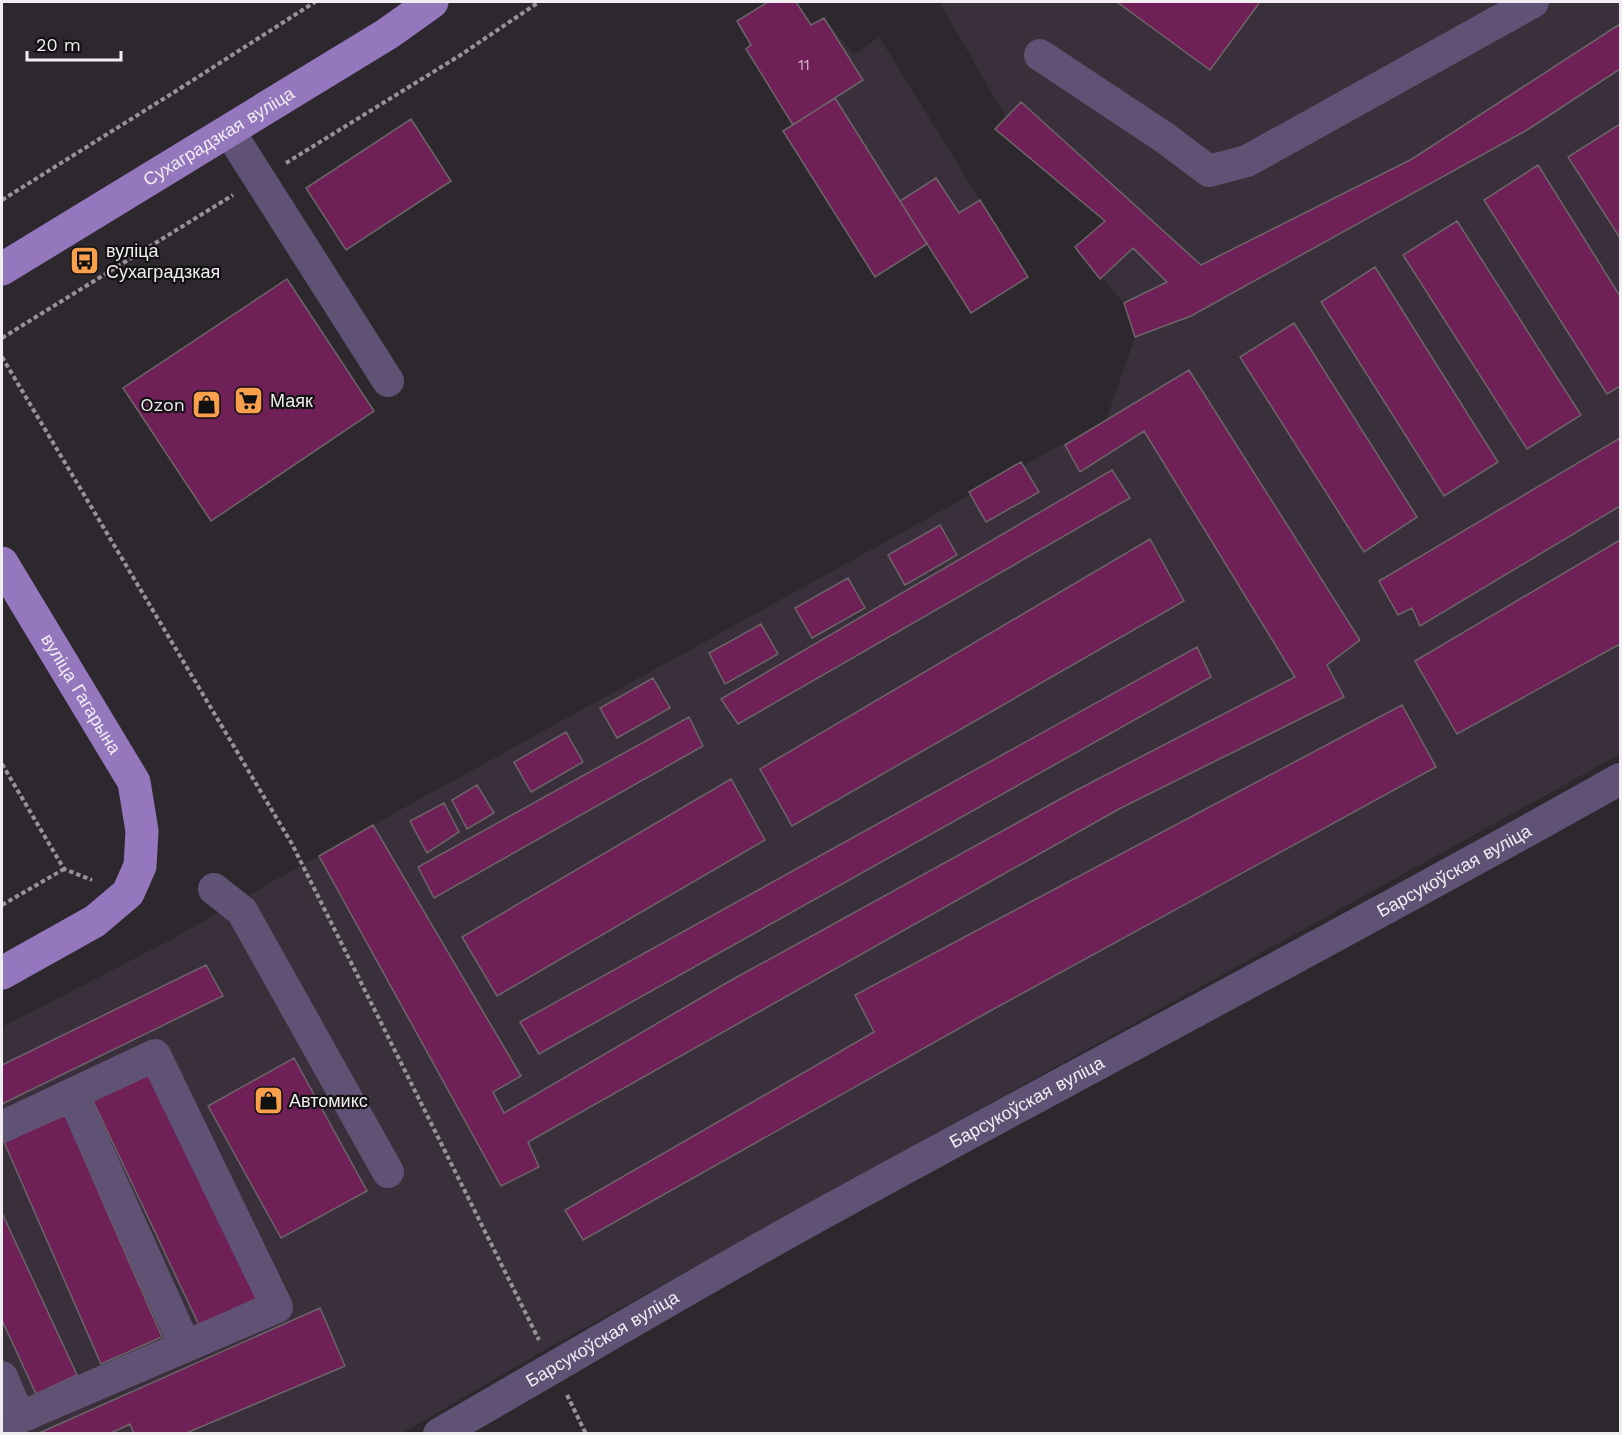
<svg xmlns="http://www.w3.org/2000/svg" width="1622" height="1435" viewBox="0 0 1622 1435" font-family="'Work Sans',sans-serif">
  <rect width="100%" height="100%" fill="#2d282e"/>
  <!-- built -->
  <path fill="#39303b" d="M768 2H796L811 25 824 18 854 55 879 37 1028 277 971 313 927 244 875 277 783 131 793 125 746 49 751 45 737 21Z
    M939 2H1620V754L534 1356 402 1433 2 1434V1027L161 945 373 825 1106 420 1135 337 1124 303 1075 247 1105 221 995 129 1006 117Z"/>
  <!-- building -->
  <path fill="#6f2057" stroke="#6d656a" stroke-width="1.5" d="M768 2H796L811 25 824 18 863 80 793 125 746 49 751 45 737 21Z
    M1117 2H1260L1210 70Z
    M1620 24V69L1527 130 1191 316 1135 337 1124 303 1167 282 1133 248 1100 279 1075 247 1105 221 995 129 1021 102 1201 265 1412 159Z
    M835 98 927 244 875 277 783 131Z
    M411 119 451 181 346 250 306 188Z
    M1620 124V238L1568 157Z
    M1538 165 1620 296V386L1607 394 1484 200Z
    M936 178 959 213 980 200 1028 277 971 313 900 201Z
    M1457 221 1581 415 1527 449 1403 255Z
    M1375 267 1498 462 1444 496 1321 302Z
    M287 279 374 411 211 521 123 388Z
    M1294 323 1417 517 1364 552 1240 357Z
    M1189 370 1360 640 1327 665 1344 697 1119 809 528 1142 539 1167 501 1186 319 856 373 825 521 1076 493 1092 504 1113 728 982 1073 792 1295 677 1144 431 1080 472 1065 445Z
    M1620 438V506L1420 626 1412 608 1398 615 1379 581Z
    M1021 462 1039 492 986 522 969 492Z
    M1112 470 1130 498 738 724 721 699Z
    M940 525 957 555 905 585 888 555Z
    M1150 539 1184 601 792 826 760 769Z
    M1620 540V644L1457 734 1415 661Z
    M848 578 865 608 812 638 795 608Z
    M761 624 778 654 725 684 709 653Z
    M1197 647 1211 677 539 1054 520 1022Z
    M653 678 670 708 617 738 600 708Z
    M1402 705 1436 767 981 1016 583 1240 565 1210 874 1032 855 995Z
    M689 717 703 746 434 898 418 867Z
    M566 732 583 762 531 792 514 762Z
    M731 779 765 840 497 996 462 937Z
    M477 785 494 813 467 829 452 800Z
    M444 803 459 832 427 853 410 821Z
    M206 965 223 996 2 1104V1065Z
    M294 1058 367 1191 281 1238 208 1106Z
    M151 1074 258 1298 199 1325 93 1101Z
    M65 1115 162 1337 101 1364 4 1142Z
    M2 1213 77 1375 36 1394 2 1320Z
    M320 1308 345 1366 184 1434H134L130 1424 109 1434H37Z"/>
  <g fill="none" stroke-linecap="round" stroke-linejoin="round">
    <!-- path -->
    <path stroke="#979398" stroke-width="4" stroke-dasharray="4.5 3" stroke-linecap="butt" d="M286 163 459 56 539 2
      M2 200 176 91 315 2
      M2 338 233 195
      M2 357 292 844 539 1340
      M2 764 64 869 92 880
      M2 905 64 869
      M567 1395 586 1434"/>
    <!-- minor -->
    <g stroke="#5f5274" stroke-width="32">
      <path d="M1040 55 1165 138 1209 171 1247 161 1533 2"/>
      <path d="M229 131 388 381"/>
      <path d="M214 889 242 911 388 1172"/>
      <path d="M72 1094 185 1346"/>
      <path d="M2 1127 155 1055 277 1307 2 1425"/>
      <path d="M2 1377 19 1417"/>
      <path id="s1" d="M439 1434C564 1362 689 1287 816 1217 1083 1070 1354 929 1620 779"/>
    </g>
    <!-- major -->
    <g stroke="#9577be" stroke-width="33">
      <path id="s2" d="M2 269 387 34 432 2"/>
      <path id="s3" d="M2 563 134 782 142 831 140 866 128 893 95 921 2 973"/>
    </g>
  </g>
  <!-- icons -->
  <defs>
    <symbol id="bus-square" viewBox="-11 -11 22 22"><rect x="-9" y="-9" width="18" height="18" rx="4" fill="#f9a04c" stroke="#141114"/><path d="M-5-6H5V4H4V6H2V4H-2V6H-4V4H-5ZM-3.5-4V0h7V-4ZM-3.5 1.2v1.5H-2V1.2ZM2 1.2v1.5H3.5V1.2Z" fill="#111"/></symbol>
    <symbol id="supermarket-square" viewBox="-11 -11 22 22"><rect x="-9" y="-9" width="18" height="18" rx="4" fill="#f9a04c" stroke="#141114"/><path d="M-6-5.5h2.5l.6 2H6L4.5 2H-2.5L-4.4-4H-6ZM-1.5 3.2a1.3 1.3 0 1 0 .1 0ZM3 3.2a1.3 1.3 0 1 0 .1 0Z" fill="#111"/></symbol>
    <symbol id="shop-square" viewBox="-11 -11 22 22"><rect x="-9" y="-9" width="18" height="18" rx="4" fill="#f9a04c" stroke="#141114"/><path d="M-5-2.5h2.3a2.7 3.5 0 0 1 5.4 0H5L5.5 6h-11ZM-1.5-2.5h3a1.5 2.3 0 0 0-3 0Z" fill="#111"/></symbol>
  </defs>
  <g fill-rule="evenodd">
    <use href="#bus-square" x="68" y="244" width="33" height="33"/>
    <use href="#supermarket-square" x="232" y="384" width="33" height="33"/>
    <use href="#shop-square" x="190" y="388" width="33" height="33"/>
    <use href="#shop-square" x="252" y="1084" width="33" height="33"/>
  </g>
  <g text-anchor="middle" stroke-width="4.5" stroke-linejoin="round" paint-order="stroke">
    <!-- number labels -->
    <g font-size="15" fill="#d0bacb">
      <text x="804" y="70">11</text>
    </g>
    <!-- street labels -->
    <g font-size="18" fill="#f1eef2" stroke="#141114">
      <text dy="6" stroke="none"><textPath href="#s2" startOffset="254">Сухаградзкая вуліца</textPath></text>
      <text dy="6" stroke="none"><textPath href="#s3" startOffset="153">вуліца Гагарына</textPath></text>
      <text dy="6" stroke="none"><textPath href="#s1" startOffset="1161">Барсукоўская вуліца</textPath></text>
      <text dy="6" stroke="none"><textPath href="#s1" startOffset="675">Барсукоўская вуліца</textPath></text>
      <text dy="6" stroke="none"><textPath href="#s1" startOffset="189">Барсукоўская вуліца</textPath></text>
    </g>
    <!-- poi labels -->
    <g font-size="18" fill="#f1eef2" stroke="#141114" text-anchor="start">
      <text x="106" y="257">вуліца<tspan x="106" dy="21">Сухаградзкая</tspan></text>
      <text x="270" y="407">Маяк</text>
      <text x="185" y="411" text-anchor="end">Ozon</text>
      <text x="289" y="1107">Автомикс</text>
    </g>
  </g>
  <!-- border -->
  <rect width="1622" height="1435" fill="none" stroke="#f1eef2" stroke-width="6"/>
  <!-- scale -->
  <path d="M27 51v9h94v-9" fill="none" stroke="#f1eef2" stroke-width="3"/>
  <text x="36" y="51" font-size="18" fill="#f1eef2" stroke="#141114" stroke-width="4.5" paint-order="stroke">20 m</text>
</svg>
